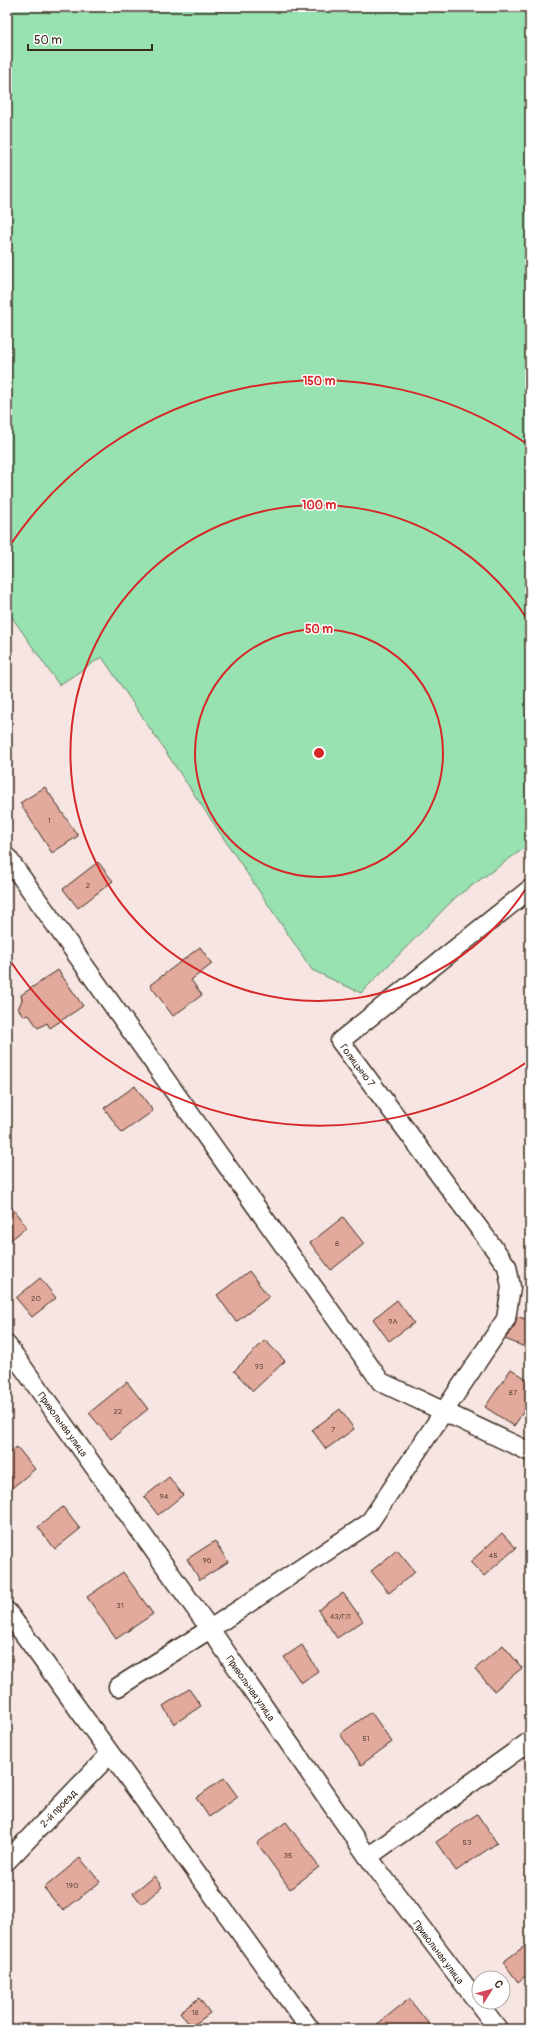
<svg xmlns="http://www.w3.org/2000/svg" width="537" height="2036" viewBox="0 0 537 2036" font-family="Pangolin,sans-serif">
  <rect width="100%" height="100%" fill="#f6e5e2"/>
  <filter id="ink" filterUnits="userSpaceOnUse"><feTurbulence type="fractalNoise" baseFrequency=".025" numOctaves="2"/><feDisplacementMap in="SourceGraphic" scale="8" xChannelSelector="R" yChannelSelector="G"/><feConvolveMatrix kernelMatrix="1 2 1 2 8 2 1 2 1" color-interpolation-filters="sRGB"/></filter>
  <g filter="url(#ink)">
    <!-- green -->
    <path fill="#98e1b1" stroke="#6a8668" d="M7 7H530V844L456 897 361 993 312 970 102 657 59 685 7 610Z"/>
    <!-- building -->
    <path fill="#e2a99d" stroke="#3b2a1e" d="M45 787 78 836 52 853 20 803Z
      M98 862 113 881 78 908 63 889Z
      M200 947 212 964 191 980 202 995 173 1016 150 985Z
      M58 970 83 1006 50 1028 47 1023 38 1028 29 1015 24 1016 18 1009 22 1000 21 995Z
      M135 1086 153 1111 122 1133 104 1108Z
      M7 1202 27 1227 7 1243Z
      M343 1217 364 1244 331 1270 310 1243Z
      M249 1271 269 1297 236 1322 217 1295Z
      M40 1278 56 1298 32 1317 16 1298Z
      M397 1300 414 1323 389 1341 373 1319Z
      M517 1316 530 1321V1349L505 1339 515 1325Z
      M265 1340 285 1361 253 1391 234 1371Z
      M511 1369 530 1381V1402L514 1426 485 1407Z
      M127 1382 148 1409 111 1439 89 1413Z
      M340 1409 354 1429 326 1449 312 1430Z
      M17 1447 35 1469 7 1492V1455Z
      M169 1477 183 1495 158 1515 144 1497Z
      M63 1507 80 1529 55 1549 38 1527Z
      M502 1533 516 1548 484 1576 470 1562Z
      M215 1541 228 1562 200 1580 187 1559Z
      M397 1550 415 1572 389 1593 371 1571Z
      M123 1572 153 1614 116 1639 87 1597Z
      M343 1593 363 1621 337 1638 318 1610Z
      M302 1645 318 1671 301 1683 284 1657Z
      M503 1645 522 1668 494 1691 475 1669Z
      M189 1689 201 1706 174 1724 163 1706Z
      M371 1712 392 1742 361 1765 340 1734Z
      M224 1778 238 1797 209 1817 196 1798Z
      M477 1814 497 1843 456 1871 436 1842Z
      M286 1822 319 1867 290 1889 257 1843Z
      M80 1858 100 1882 63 1911 44 1888Z
      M154 1876 162 1887 142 1904 133 1893Z
      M530 1942V1972L518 1982 503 1962Z
      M199 1998 210 2013 191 2027 180 2012Z
      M409 1999 433 2029H371Z"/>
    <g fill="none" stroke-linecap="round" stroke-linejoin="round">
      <defs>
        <path id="minor" d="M7 857 381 1382 530 1452
          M7 1345 210 1629 368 1857 498 2029
          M7 1611 310 2029
          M118 1687 210 1629 369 1523 506 1319 511 1287 507 1266 340 1041 530 889
          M368 1857 530 1741
          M7 1861 110 1754"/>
      </defs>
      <!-- minor casing -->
      <use href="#minor" stroke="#3b2a1e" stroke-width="21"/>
      <!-- minor -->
      <use href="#minor" stroke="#fff" stroke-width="18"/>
    </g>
  </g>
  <!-- distance rings -->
  <g fill="none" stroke="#d62828" stroke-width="2">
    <circle cx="319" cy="753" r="124"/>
    <path d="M529 884A248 248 0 1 1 529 622"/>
    <path d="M530 1060A372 372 0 0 1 7 956M7 550A372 372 0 0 1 530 446"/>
  </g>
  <g text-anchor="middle" stroke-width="3" stroke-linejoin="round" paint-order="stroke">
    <!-- number labels -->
    <g font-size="8" fill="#654a3e">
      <text x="49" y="823">1</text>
      <text x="88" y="888">2</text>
      <text x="337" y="1246">8</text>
      <text x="36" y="1301">20</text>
      <text x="393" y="1324">9А</text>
      <text x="259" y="1369">93</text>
      <text x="513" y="1395">87</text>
      <text x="118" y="1414">22</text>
      <text x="333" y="1432">7</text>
      <text x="164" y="1499">94</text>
      <text x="493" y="1558">45</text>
      <text x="207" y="1563">96</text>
      <text x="120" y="1608">31</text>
      <text x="340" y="1619">43/ГЛ</text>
      <text x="366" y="1741">51</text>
      <text x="467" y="1845">53</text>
      <text x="288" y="1858">35</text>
      <text x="72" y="1888">190</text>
      <text x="195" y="2015">18</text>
    </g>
    <!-- street labels -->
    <g font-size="10" fill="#3b2a1e" stroke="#fff">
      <text transform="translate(358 1065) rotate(53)" y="4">Голицыно 7</text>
      <text transform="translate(63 1424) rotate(54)" y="4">Привольная улица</text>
      <text transform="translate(251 1688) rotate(55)" y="4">Привольная улица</text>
      <text transform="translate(58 1808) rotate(-46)" y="4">2-й проезд</text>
      <text transform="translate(439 1952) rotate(53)" y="4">Привольная улица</text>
    </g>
  </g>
  <circle cx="319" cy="753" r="6" fill="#d62828" stroke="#fff" stroke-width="2"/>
  <g font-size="12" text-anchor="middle" font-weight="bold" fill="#d62828" stroke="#fff" stroke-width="3" stroke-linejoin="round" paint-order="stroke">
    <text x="319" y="385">150 m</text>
    <text x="319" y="509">100 m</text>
    <text x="319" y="633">50 m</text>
  </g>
  <!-- margin -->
  <rect width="537" height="2036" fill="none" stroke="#fff" stroke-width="24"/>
  <rect x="12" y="12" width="513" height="2012" fill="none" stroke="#3b2a1e" stroke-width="1.5" filter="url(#ink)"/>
  <!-- north arrow -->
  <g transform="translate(491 1990) rotate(53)"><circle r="19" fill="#ffffff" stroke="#b1aaa5"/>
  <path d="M0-3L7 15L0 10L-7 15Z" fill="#d1495b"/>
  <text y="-6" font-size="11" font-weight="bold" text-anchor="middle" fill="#3b2a1e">С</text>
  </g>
  <!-- scale -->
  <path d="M28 44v6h124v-6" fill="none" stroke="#3b2a1e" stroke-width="2"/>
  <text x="34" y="44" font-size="12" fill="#3b2a1e" stroke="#ffffff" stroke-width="3" paint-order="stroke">50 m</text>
</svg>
